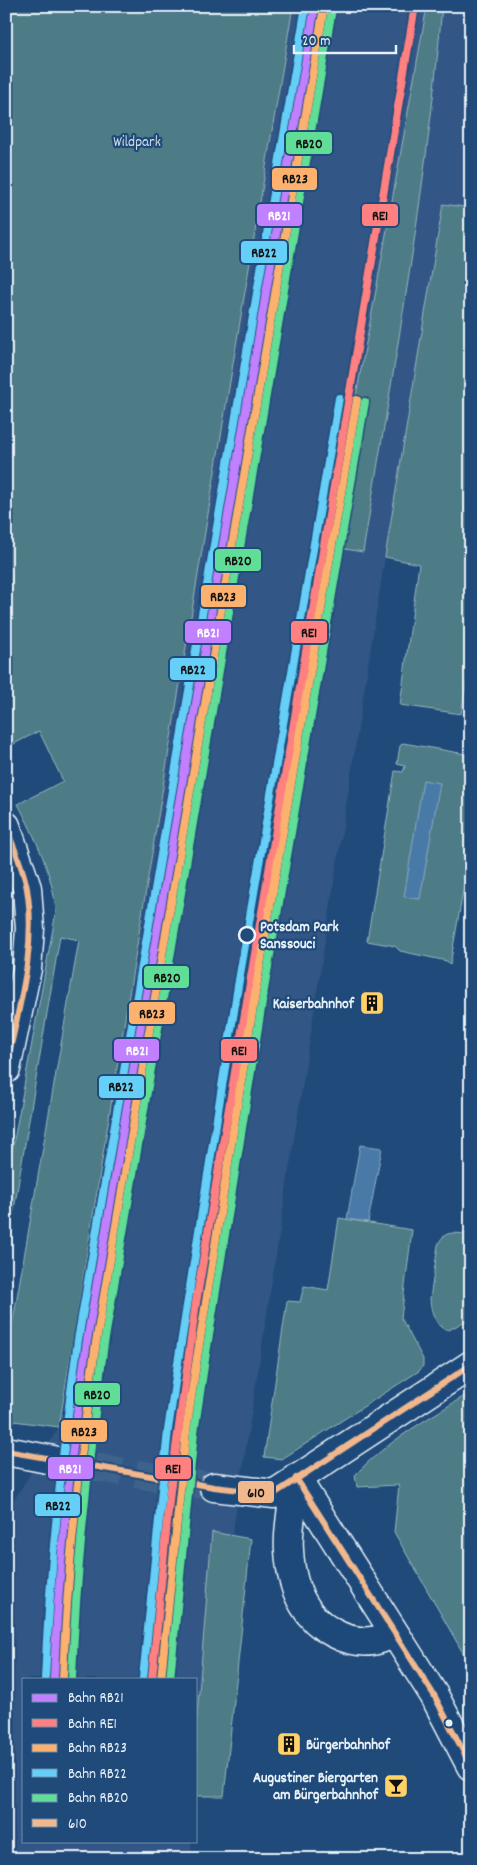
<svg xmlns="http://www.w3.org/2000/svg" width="477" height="1865" viewBox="0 0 477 1865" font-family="Dekko,sans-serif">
  <rect width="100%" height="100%" fill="#1f4a7a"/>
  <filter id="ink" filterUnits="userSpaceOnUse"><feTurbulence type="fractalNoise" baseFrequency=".02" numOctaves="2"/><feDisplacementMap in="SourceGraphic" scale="10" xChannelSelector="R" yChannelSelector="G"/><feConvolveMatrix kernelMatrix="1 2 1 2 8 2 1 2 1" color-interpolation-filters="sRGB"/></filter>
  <g filter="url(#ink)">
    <!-- built -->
    <path fill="#325686" d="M293 6H471V208L443 204 385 557 196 1768V1679H24V1841H191L192 1859H15L14 1500 59 1427 146 897 188 632Z"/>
    <!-- green -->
    <path fill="#4d7c86" stroke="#9ab6bf" d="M6 6H293C213 480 135 953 59 1427L6 1420V1361L79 940 60 936 6 1257V1184L56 912C53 874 35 837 18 804L63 781 39 731 6 748Z
      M427 6H442C427 190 393 371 363 552L327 546 373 307Z
      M443 204 471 208V656L461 714 400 705 419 564 385 557Z
      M403 743 471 755V846L450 965 447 961 400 951 395 946 367 941 395 771 403 772 405 766 397 764 400 746Z
      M339 1218 412 1230 401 1318 423 1359V1366L419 1371 282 1459 264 1457 287 1301 300 1302 304 1286 328 1290Z
      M452 1233 471 1234V1318L449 1330C435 1327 431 1312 430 1299L438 1245C441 1238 444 1234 452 1233Z
      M471 1392V1667L394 1532 399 1485 357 1487 355 1475C388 1440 431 1417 471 1392Z
      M212 1532 251 1539 224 1796H196V1729Z"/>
    <!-- water -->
    <path fill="#4a7aa7" stroke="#89aac7" d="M423 780 440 783 420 899 404 897Z
      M360 1145 382 1148 368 1222 347 1219Z"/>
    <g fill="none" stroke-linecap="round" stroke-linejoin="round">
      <!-- minor-tunnel -->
      <path stroke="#3d638d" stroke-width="28" stroke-dasharray="28 14" stroke-linecap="butt" d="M53 1460 214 1487"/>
      <defs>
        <path id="minor" d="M6 826 27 888 30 929 27 969 6 1069
          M6 1451 53 1460
          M296 1478 434 1695 471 1766
          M296 1478C294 1499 287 1530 289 1550 290 1569 294 1589 304 1605 317 1628 346 1644 372 1641 380 1640 387 1636 394 1634
          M214 1487 274 1494 471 1365"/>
      </defs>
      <!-- minor casing -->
      <use href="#minor" stroke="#e8f1f8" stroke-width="31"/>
      <!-- minor -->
      <use href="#minor" stroke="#1f4a7a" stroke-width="28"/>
      <defs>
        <path id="bus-1" d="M6 827C13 846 24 869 27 889 37 949 18 1010 6 1068
          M6 1451 214 1487 274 1494 471 1365
          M296 1478 434 1695 471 1766"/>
      </defs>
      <!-- bus-1 casing -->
      <use href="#bus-1" stroke="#1f4a7a" stroke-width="10"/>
      <!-- bus-1 -->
      <use href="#bus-1" stroke="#f1b78d" stroke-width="6"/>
      <defs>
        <path id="rail-1" d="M54 1679C58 1565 71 1453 87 1341L315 6"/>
        <path id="rail-2" d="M152 1679 170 1491 196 1303 415 6"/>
        <path id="rail-3" d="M63 1679C67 1566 80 1454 96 1342L324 7
          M161 1679 186 1432 197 1358 256 988 357 400"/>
        <path id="rail-4" d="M143 1678 168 1430 179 1356 238 986 339 398
          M45 1679C50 1565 62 1452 78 1340L306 6"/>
        <path id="rail-5" d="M72 1679C76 1566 89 1455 104 1344L332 9
          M170 1679 194 1433 205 1360 264 990 365 402"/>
      </defs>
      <!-- rail-1 casing -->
      <use href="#rail-1" stroke="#1f4a7a" stroke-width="11"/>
      <!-- rail-2 casing -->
      <use href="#rail-2" stroke="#1f4a7a" stroke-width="11"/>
      <!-- rail-3 casing -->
      <use href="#rail-3" stroke="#1f4a7a" stroke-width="11"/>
      <!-- rail-4 casing -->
      <use href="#rail-4" stroke="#1f4a7a" stroke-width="11"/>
      <!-- rail-5 casing -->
      <use href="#rail-5" stroke="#1f4a7a" stroke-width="11"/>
      <!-- rail-1 -->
      <use href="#rail-1" stroke="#c080ff" stroke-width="8"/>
      <!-- rail-2 -->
      <use href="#rail-2" stroke="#ff8080" stroke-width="8"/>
      <!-- rail-3 -->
      <use href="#rail-3" stroke="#fcb26e" stroke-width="8"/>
      <!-- rail-4 -->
      <use href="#rail-4" stroke="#66cff7" stroke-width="8"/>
      <!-- rail-5 -->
      <use href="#rail-5" stroke="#60dd96" stroke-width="8"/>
    </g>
  </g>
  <!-- icons -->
  <defs>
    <symbol id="building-square" viewBox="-11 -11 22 22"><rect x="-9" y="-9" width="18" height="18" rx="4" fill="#ffd166" stroke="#1f4a7a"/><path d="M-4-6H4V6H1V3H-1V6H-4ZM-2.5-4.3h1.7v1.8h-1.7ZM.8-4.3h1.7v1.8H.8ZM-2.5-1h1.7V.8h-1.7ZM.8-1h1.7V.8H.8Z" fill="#111"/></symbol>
    <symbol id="bar-square" viewBox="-11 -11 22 22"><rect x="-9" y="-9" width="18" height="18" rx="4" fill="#ffd166" stroke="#1f4a7a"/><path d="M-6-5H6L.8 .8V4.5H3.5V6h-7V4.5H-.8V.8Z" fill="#111"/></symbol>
  </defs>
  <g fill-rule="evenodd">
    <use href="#building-square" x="358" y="989" width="28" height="28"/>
    <use href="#building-square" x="275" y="1730" width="28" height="28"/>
    <use href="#bar-square" x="382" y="1772" width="28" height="28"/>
  </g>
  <!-- markers -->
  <circle fill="#1f4a7a" stroke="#e8f1f8" stroke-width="2.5" cx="247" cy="935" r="8"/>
  <circle fill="#e8f1f8" stroke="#1f4a7a" stroke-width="2" cx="449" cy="1723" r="4.5"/>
  <g text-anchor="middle" stroke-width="4.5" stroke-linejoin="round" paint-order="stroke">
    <!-- park labels -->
    <g font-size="15" fill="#d1dfe7" stroke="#1f4a7a">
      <text x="137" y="146">Wildpark</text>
    </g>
    <!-- stop labels -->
    <g font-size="15" font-weight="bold" fill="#e8f1f8" stroke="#1f4a7a" text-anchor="start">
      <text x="260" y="931">Potsdam Park<tspan x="260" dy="17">Sanssouci</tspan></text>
    </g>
    <!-- poi labels -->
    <g font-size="15" font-weight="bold" fill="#e8f1f8" stroke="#1f4a7a" text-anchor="end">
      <text x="354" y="1008">Kaiserbahnhof</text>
      <text x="306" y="1749" text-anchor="start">Bürgerbahnhof</text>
      <text x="378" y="1782">Augustiner Biergarten<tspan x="378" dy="17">am Bürgerbahnhof</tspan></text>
    </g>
  </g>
  <g stroke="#1f4a7a" stroke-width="2">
    <rect x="285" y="131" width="48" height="24" rx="5" fill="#60dd96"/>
    <rect x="271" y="167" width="47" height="24" rx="5" fill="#fcb26e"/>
    <rect x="256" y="203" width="47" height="24" rx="5" fill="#c080ff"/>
    <rect x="361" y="203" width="38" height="24" rx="5" fill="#ff8080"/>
    <rect x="240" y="240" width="48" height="24" rx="5" fill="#66cff7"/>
    <rect x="214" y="548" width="48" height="24" rx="5" fill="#60dd96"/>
    <rect x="200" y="584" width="47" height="24" rx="5" fill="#fcb26e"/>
    <rect x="184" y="620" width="48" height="24" rx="5" fill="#c080ff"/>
    <rect x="290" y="620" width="38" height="24" rx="5" fill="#ff8080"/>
    <rect x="169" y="657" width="47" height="24" rx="5" fill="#66cff7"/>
    <rect x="143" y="965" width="47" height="24" rx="5" fill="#60dd96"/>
    <rect x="128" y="1001" width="48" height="24" rx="5" fill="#fcb26e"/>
    <rect x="113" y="1038" width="47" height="24" rx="5" fill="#c080ff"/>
    <rect x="220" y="1038" width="38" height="24" rx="5" fill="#ff8080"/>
    <rect x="98" y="1075" width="47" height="24" rx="5" fill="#66cff7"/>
    <rect x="74" y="1382" width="47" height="24" rx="5" fill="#60dd96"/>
    <rect x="60" y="1419" width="48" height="24" rx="5" fill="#fcb26e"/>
    <rect x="47" y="1456" width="47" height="24" rx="5" fill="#c080ff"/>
    <rect x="154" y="1456" width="38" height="24" rx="5" fill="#ff8080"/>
    <rect x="237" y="1480" width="38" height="24" rx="5" fill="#f1b78d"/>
    <rect x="34" y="1493" width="47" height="24" rx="5" fill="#66cff7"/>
  </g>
  <g font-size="14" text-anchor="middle" font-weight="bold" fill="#fff">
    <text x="279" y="220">RB21</text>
    <text x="208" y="637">RB21</text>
    <text x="137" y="1055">RB21</text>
    <text x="70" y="1473">RB21</text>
  </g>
  <g font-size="14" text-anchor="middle" font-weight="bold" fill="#111">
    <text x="309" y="148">RB20</text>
    <text x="295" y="183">RB23</text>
    <text x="380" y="220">RE1</text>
    <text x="264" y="257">RB22</text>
    <text x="238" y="565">RB20</text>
    <text x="223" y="601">RB23</text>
    <text x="309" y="637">RE1</text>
    <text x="193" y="674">RB22</text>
    <text x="167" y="982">RB20</text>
    <text x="152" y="1018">RB23</text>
    <text x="239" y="1055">RE1</text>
    <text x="121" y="1091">RB22</text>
    <text x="97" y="1399">RB20</text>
    <text x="84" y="1436">RB23</text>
    <text x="173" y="1473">RE1</text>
    <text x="256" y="1497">610</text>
    <text x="58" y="1510">RB22</text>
  </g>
  <!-- margin -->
  <rect width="477" height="1865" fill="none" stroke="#1f4a7a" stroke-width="25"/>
  <rect x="12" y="12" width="452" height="1840" fill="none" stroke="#e8f1f8" stroke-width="2" filter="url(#ink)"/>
  <!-- legend -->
  <rect x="22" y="1678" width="175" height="165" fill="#1f4a7a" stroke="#6f8dac"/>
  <rect x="32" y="1694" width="25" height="8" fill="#c080ff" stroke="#6f8dac"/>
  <text x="68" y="1702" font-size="15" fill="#e8f1f8">Bahn RB21</text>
  <rect x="32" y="1719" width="25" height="8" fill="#ff8080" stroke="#6f8dac"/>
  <text x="68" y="1728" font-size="15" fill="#e8f1f8">Bahn RE1</text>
  <rect x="32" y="1744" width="25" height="8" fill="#fcb26e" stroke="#6f8dac"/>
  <text x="68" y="1752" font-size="15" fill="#e8f1f8">Bahn RB23</text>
  <rect x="32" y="1769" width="25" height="8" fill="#66cff7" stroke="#6f8dac"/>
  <text x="68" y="1778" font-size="15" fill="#e8f1f8">Bahn RB22</text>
  <rect x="32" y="1794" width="25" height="8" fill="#60dd96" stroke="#6f8dac"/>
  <text x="68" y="1802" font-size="15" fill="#e8f1f8">Bahn RB20</text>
  <rect x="32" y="1819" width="25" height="8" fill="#f1b78d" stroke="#6f8dac"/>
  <text x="68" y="1828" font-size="15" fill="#e8f1f8">610</text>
  <!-- scale -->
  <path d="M294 45v8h102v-8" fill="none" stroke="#e8f1f8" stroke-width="2.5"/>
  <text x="302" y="45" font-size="15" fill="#e8f1f8" stroke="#1f4a7a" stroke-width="4" paint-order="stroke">20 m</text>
</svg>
